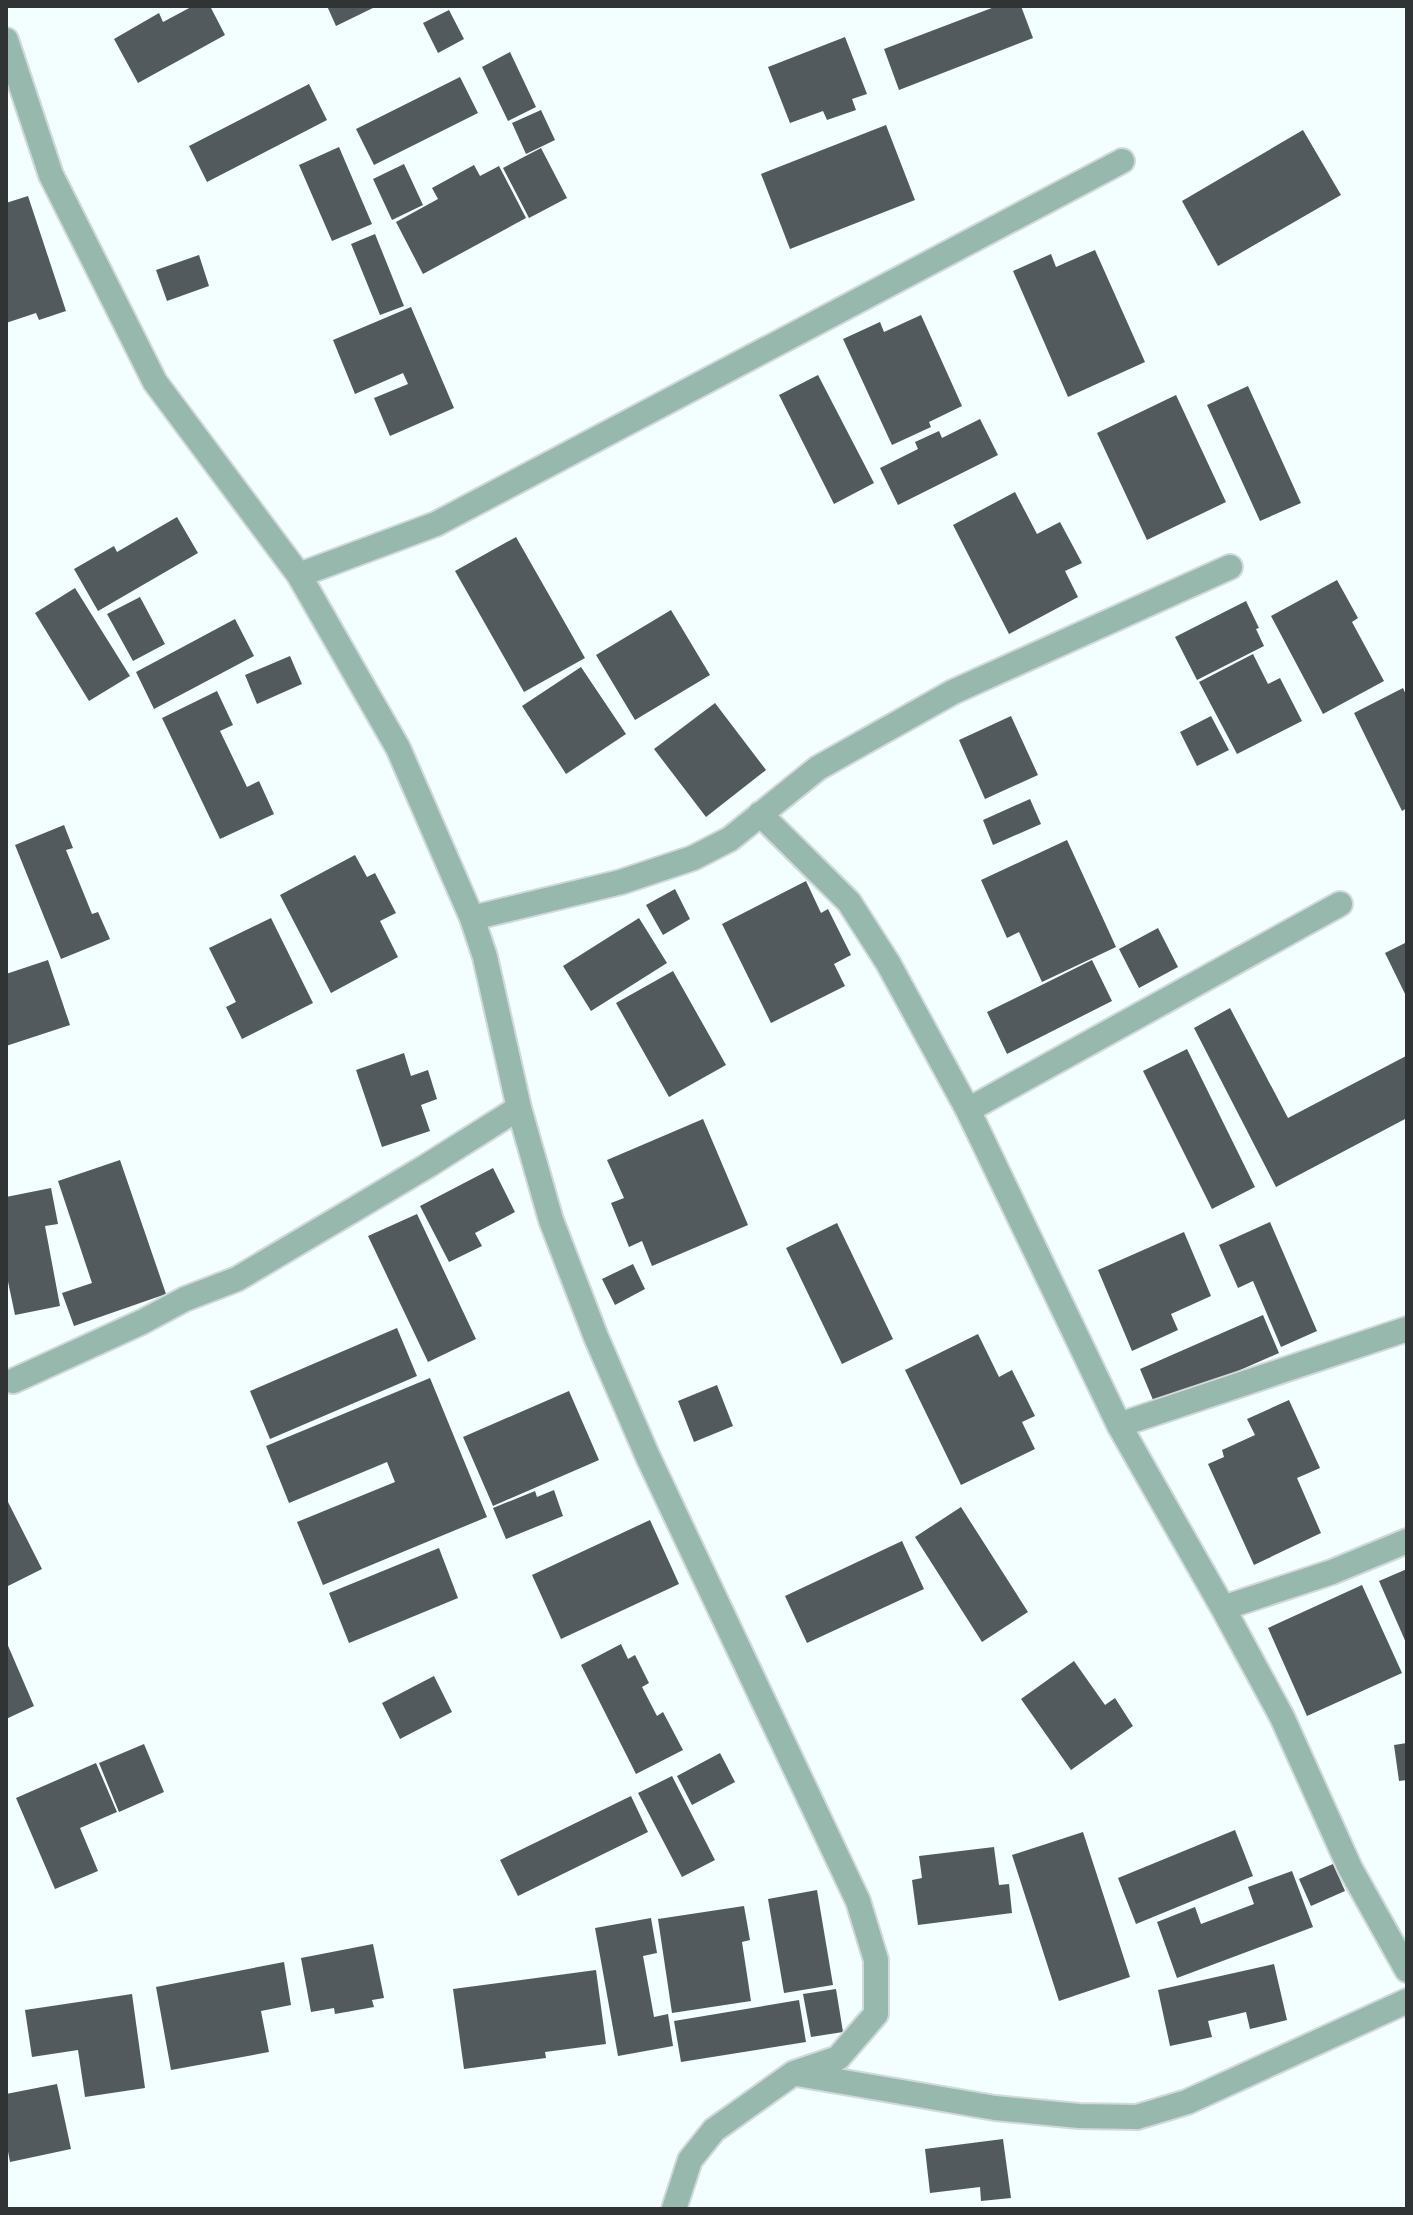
<svg xmlns="http://www.w3.org/2000/svg" width="1413" height="2215" viewBox="0 0 1413 2215" font-family="'Asap Condensed',sans-serif">
  <rect width="100%" height="100%" fill="#f3fefe"/>
  <!-- building -->
  <path fill="#525a5d" d="M193 6H210L225 35 138 83 114 39 159 13 163 22Z
    M327 6H377L336 26Z
    M997 6H1021L1033 38 899 90 884 49Z
    M449 10 464 39 438 53 423 23Z
    M845 37 867 94 852 99 856 110 827 120 823 111 790 123 768 67Z
    M510 52 536 107 508 121 482 67Z
    M460 77 478 113 374 165 356 129Z
    M309 84 327 120 207 182 189 146Z
    M541 110 555 140 526 154 512 123Z
    M886 125 915 200 790 249 761 174Z
    M1303 130 1341 195 1218 266 1182 201Z
    M339 147 372 224 332 241 299 165Z
    M541 148 567 198 529 218 503 168Z
    M404 164 423 205 392 220 373 179Z
    M474 165 480 176 499 166 526 218 423 274 396 222 438 199 432 188Z
    M28 196 66 311 39 320 36 313 6 323V203Z
    M375 234 404 306 380 315 351 244Z
    M1095 250 1145 362 1068 397 1013 271 1051 254 1056 267Z
    M199 255 209 286 167 301 156 270Z
    M411 307 454 408 390 436 374 398 408 384 403 373 355 394 333 340Z
    M921 315 962 406 929 422 931 427 892 445 843 339 880 322 884 332Z
    M818 375 874 483 834 504 779 395Z
    M1248 386 1301 503 1260 521 1207 405Z
    M1176 395 1226 502 1147 540 1097 433Z
    M980 419 998 455 898 505 880 468 918 449 915 442 939 431 942 438Z
    M1015 492 1037 534 1060 522 1082 563 1065 571 1078 597 1009 634 953 525Z
    M177 517 198 553 98 611 74 569 114 546 117 552Z
    M516 537 585 658 524 692 455 571Z
    M1337 580 1358 618 1352 622 1384 681 1323 714 1271 616Z
    M75 588 130 676 89 701 35 613Z
    M140 597 165 644 133 661 107 614Z
    M1246 601 1259 628 1256 629 1264 646 1197 680 1175 637Z
    M671 610 710 675 635 720 596 655Z
    M235 619 254 656 154 709 136 672Z
    M1253 654 1268 684 1280 678 1302 721 1237 754 1199 682Z
    M290 656 302 684 257 704 245 675Z
    M581 667 626 734 566 774 522 706Z
    M1403 688 1407 697V808L1402 811 1354 713Z
    M217 691 233 725 220 731 247 787 259 781 274 814 220 839 162 718Z
    M715 703 766 770 706 817 654 749Z
    M1011 716 1038 775 985 799 959 740Z
    M1211 716 1229 750 1197 766 1180 732Z
    M1030 799 1041 824 993 845 983 820Z
    M64 825 73 848 66 850 92 914 98 912 110 939 61 959 15 845Z
    M1067 840 1116 947 1042 982 1019 932 1007 938 981 880Z
    M355 855 367 877 375 873 396 913 380 921 398 957 331 993 280 895Z
    M806 881 821 913 828 909 851 955 834 964 845 986 771 1023 722 924Z
    M675 889 690 919 663 935 646 905Z
    M271 918 313 1003 242 1039 226 1007 236 1002 209 948Z
    M639 918 667 963 591 1011 563 966Z
    M1158 928 1178 967 1139 988 1119 949Z
    M1407 942V998L1385 953Z
    M48 960 70 1025 6 1046V974Z
    M1092 960 1112 1001 1007 1054 987 1012Z
    M673 971 726 1065 669 1097 616 1003Z
    M1230 1008 1288 1118 1406 1056 1407 1118 1276 1187 1194 1028Z
    M1187 1049 1255 1187 1212 1209 1143 1071Z
    M404 1053 411 1076 428 1070 437 1099 421 1105 430 1131 382 1147 356 1070Z
    M703 1119 748 1225 652 1266 642 1241 629 1247 611 1203 624 1198 607 1160Z
    M120 1160 166 1294 74 1326 62 1293 92 1283 58 1181Z
    M493 1168 515 1212 475 1233 482 1246 449 1262 420 1206Z
    M51 1188 58 1224 45 1226 60 1306 15 1315 6 1272V1197Z
    M417 1214 476 1339 428 1362 368 1236Z
    M1270 1222 1317 1331 1281 1347 1253 1281 1238 1288 1219 1245Z
    M837 1223 893 1339 842 1364 786 1248Z
    M1184 1232 1211 1296 1171 1314 1178 1330 1132 1351 1098 1270Z
    M633 1264 645 1289 615 1305 602 1279Z
    M1263 1315 1279 1353 1156 1407 1140 1369Z
    M397 1328 417 1376 270 1439 250 1391Z
    M978 1334 999 1377 1012 1370 1035 1416 1022 1422 1035 1449 961 1485 905 1370Z
    M430 1378 487 1517 323 1585 297 1522 395 1482 387 1462 289 1503 266 1446Z
    M717 1385 733 1426 694 1442 678 1401Z
    M569 1391 599 1460 493 1506 463 1437Z
    M1289 1400 1320 1468 1297 1478 1321 1533 1254 1565 1208 1464 1224 1457 1222 1450 1255 1435 1247 1419Z
    M554 1490 563 1516 506 1539 493 1508 535 1491 537 1497Z
    M8 1502 42 1569 6 1587V1503Z
    M961 1507 1028 1612 982 1642 915 1537Z
    M650 1520 679 1584 561 1639 532 1575Z
    M902 1541 924 1589 807 1643 785 1596Z
    M439 1548 458 1598 349 1643 329 1593Z
    M1407 1569V1645L1379 1581Z
    M1362 1585 1402 1673 1307 1716 1268 1628Z
    M6 1641 34 1706 6 1719Z
    M621 1644 628 1659 635 1655 649 1683 642 1687 657 1716 663 1712 683 1750 636 1774 581 1665Z
    M1074 1661 1105 1705 1115 1698 1133 1726 1071 1770 1021 1699Z
    M434 1676 452 1712 400 1739 382 1703Z
    M1407 1743V1780L1399 1781 1394 1745Z
    M144 1744 164 1792 119 1812 99 1763Z
    M720 1753 735 1782 692 1805 677 1776Z
    M96 1763 117 1812 80 1828 98 1871 55 1889 16 1798Z
    M672 1776 715 1860 682 1877 638 1793Z
    M631 1796 648 1832 518 1896 500 1860Z
    M1235 1830 1253 1876 1136 1924 1118 1878Z
    M1083 1832 1130 1977 1059 2001 1012 1855Z
    M994 1847 999 1885 1009 1884 1012 1913 918 1925 912 1880 922 1878 919 1856Z
    M1333 1864 1345 1891 1311 1906 1299 1879Z
    M1292 1871 1313 1927 1177 1978 1157 1922 1195 1907 1201 1924 1254 1904 1248 1887Z
    M817 1890 833 1985 784 1993 768 1899Z
    M744 1906 750 1940 742 1942 751 2001 672 2013 658 1919Z
    M651 1918 657 1953 643 1956 654 2017 668 2014 673 2046 618 2056 595 1928Z
    M373 1944 384 1998 372 2000 374 2007 335 2014 334 2008 311 2012 301 1958Z
    M284 1962 291 2005 261 2011 269 2052 171 2070 156 1987Z
    M1274 1964 1287 2020 1250 2029 1246 2012 1208 2021 1212 2037 1170 2046 1158 1990Z
    M596 1970 606 2044 545 2052 546 2058 464 2069 453 1989Z
    M836 1989 843 2032 811 2037 803 1994Z
    M132 1994 145 2088 85 2097 78 2050 32 2057 25 2010Z
    M799 2000 806 2042 681 2062 674 2021Z
    M57 2084 71 2149 10 2162 6 2141V2094Z
    M1003 2139 1011 2198 981 2201 980 2187 930 2193 925 2149Z"/>
  <g fill="none" stroke-linecap="round" stroke-linejoin="round">
    <defs>
      <path id="minor" d="M6 40 51 175 155 382 299 575 398 748 472 918 485 957 519 1108 551 1220 596 1337 648 1457 858 1901 876 1960V2014L838 2058 794 2073 714 2130 690 2160 674 2209
        M299 575 436 524 1122 161
        M760 814 849 902 888 963 968 1110 1119 1425 1223 1608 1282 1717 1350 1868 1407 1970
        M472 918 621 882 693 858 730 839 818 768 953 692 1230 567
        M968 1110 1340 904
        M13 1381 142 1322 185 1299 237 1279 427 1166 519 1108
        M1119 1425 1407 1329
        M1223 1608 1332 1572 1407 1541
        M797 2074 995 2108 1079 2116 1137 2117 1187 2102 1407 2001"/>
    </defs>
    <!-- minor casing -->
    <use href="#minor" stroke="#d0dada" stroke-width="28"/>
    <!-- minor -->
    <use href="#minor" stroke="#97b8ac" stroke-width="24"/>
  </g>
  <!-- border -->
  <rect width="1413" height="2215" fill="none" stroke="#303434" stroke-width="16"/>
</svg>
